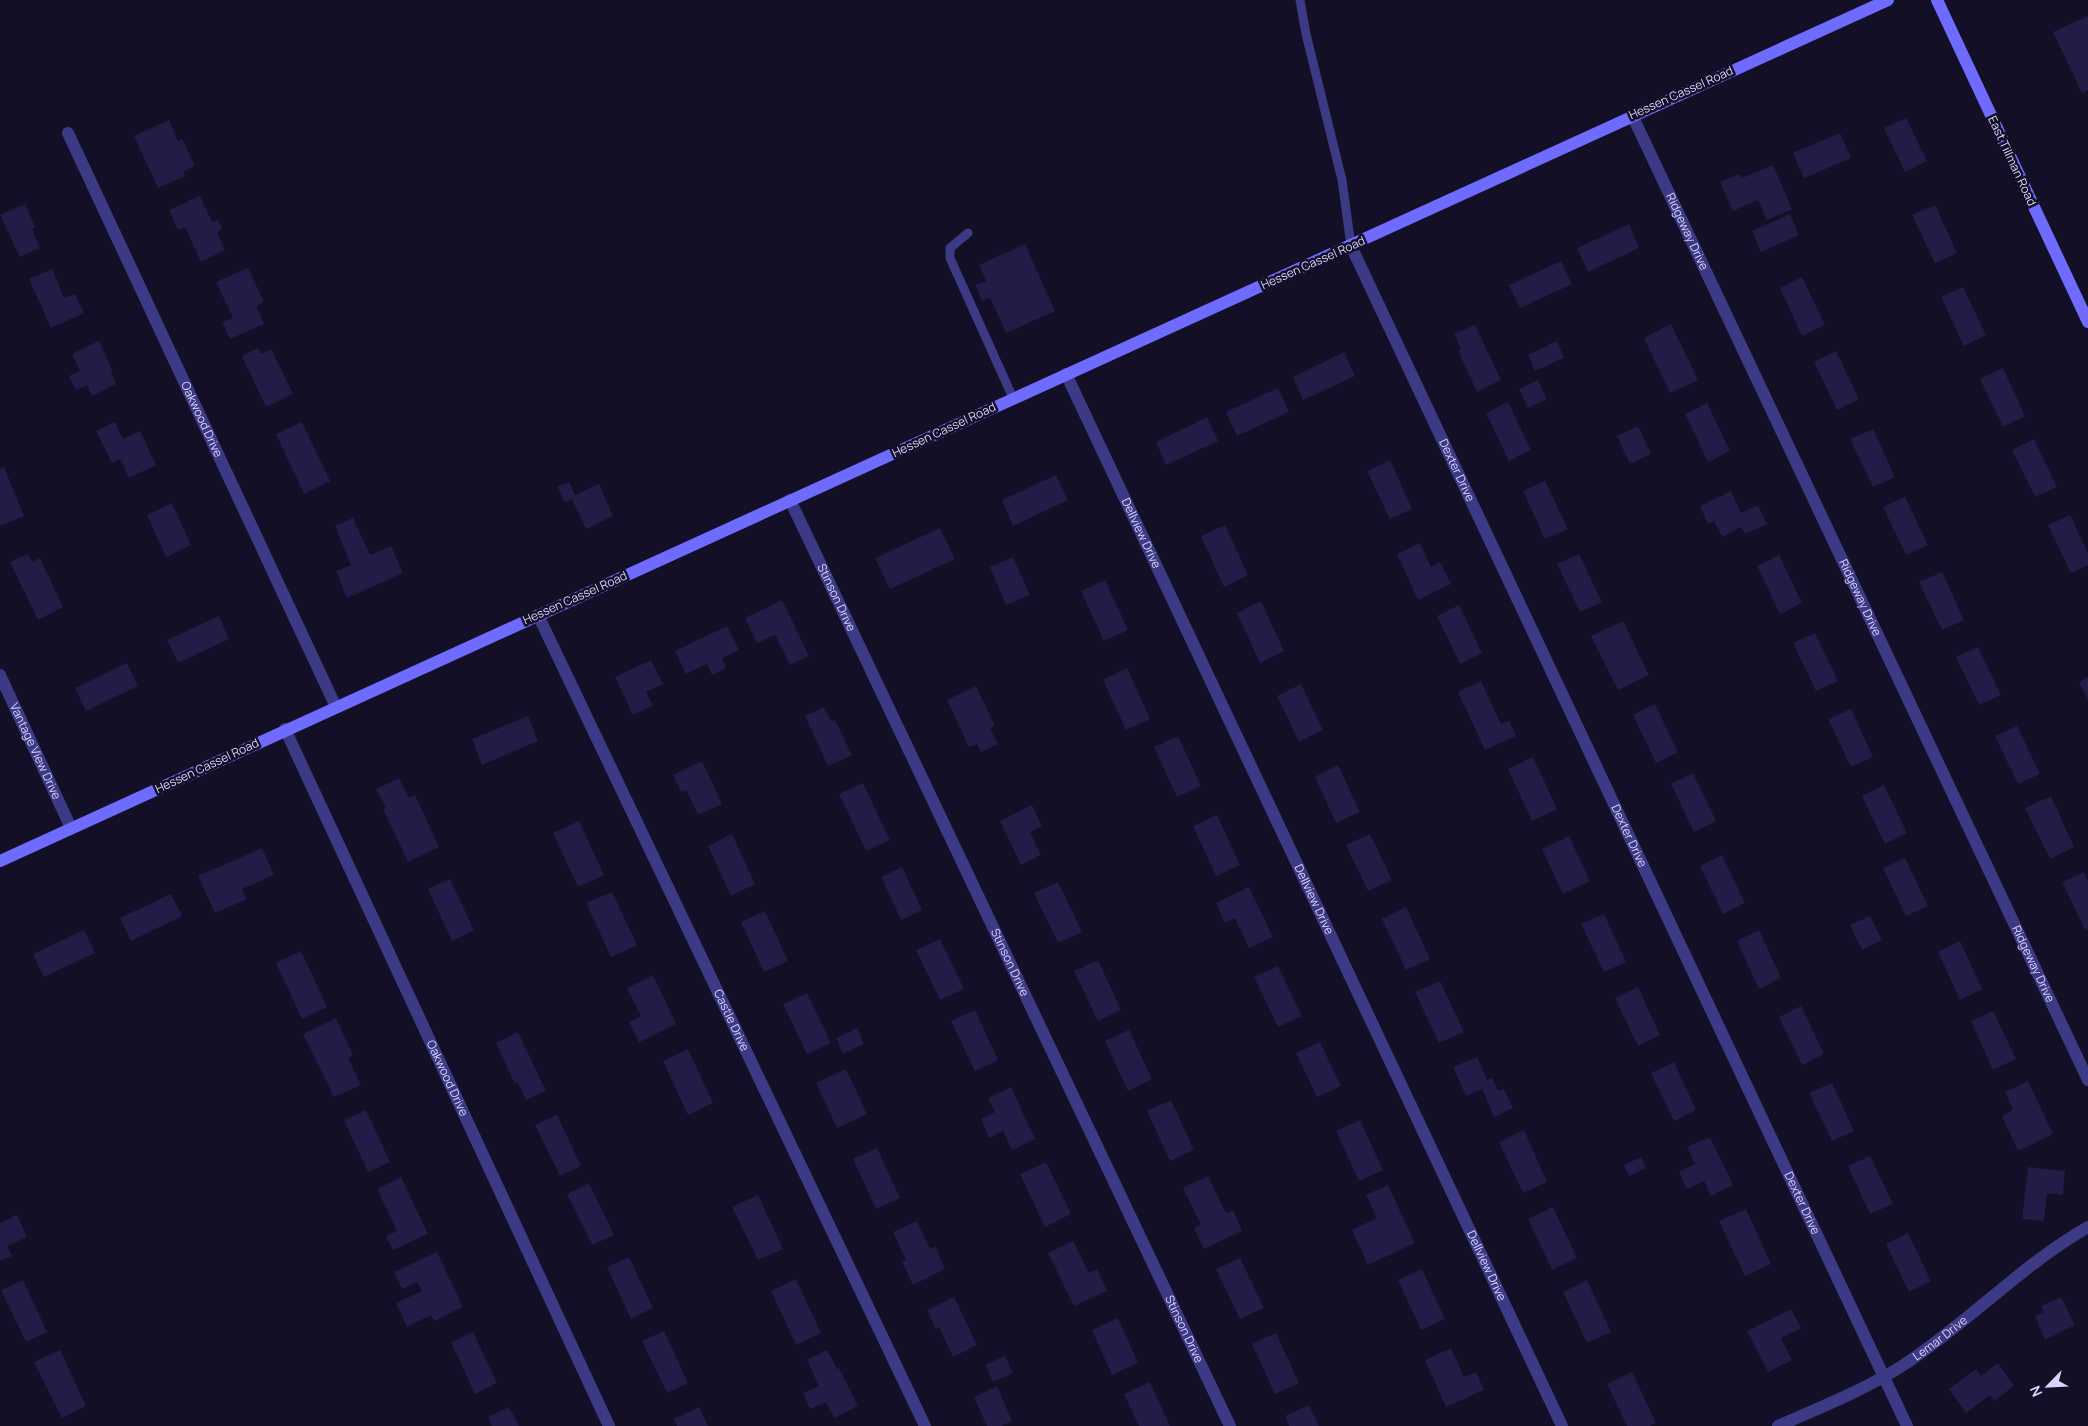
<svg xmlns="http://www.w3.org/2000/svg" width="2088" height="1426" viewBox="0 0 2088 1426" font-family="Manrope,sans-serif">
  <rect width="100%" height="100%" fill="#130f26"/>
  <!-- building -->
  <path fill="#241b47" d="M2088 16V90L2082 93 2053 32Z
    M1906 118 1927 161 1905 172 1884 128Z
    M169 120 178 141 182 139 195 166 183 172 185 176 158 188 134 136Z
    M1840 133 1851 158 1804 178 1793 153Z
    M1773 165 1792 209 1767 220 1758 200 1733 211 1720 182 1739 174 1742 178Z
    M200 196 212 222 218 220 222 229 217 232 225 250 201 262 185 227 178 230 169 210Z
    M25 204 35 227 32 229 40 248 20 257 0 215Z
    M1935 205 1957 253 1935 263 1912 215Z
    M1790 214 1799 235 1761 252 1752 231Z
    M1629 224 1639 248 1588 272 1577 248Z
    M1025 244 1055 311 1006 333 990 297 982 301 975 285 986 281 979 265Z
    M1561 261 1572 284 1520 308 1509 285Z
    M248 268 264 302 256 306 264 324 230 339 222 322 233 318 216 282Z
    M52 269 64 298 75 294 84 313 51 328 29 279Z
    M1802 277 1825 325 1802 336 1780 288Z
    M1963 287 1986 335 1964 346 1941 297Z
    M1671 324 1698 380 1670 393 1644 338Z
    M1475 325 1501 380 1477 392 1458 351 1461 349 1454 334Z
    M99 341 113 372 111 373 116 384 92 396 87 385 76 390 69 376 80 371 72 354Z
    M1557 341 1564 358 1535 371 1528 355Z
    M258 348 261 354 271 349 293 394 266 407 242 356Z
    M1836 351 1859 399 1837 410 1814 362Z
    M1344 352 1355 376 1303 400 1293 377Z
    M2003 368 2025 416 2003 427 1980 379Z
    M1538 380 1547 399 1528 408 1519 389Z
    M1278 388 1289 412 1237 436 1226 412Z
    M1508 402 1531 450 1509 461 1486 413Z
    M1707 403 1730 451 1708 462 1685 414Z
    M1207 417 1218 441 1166 465 1156 442Z
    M115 422 123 439 140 431 156 465 129 478 120 459 112 463 96 431Z
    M302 422 330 481 304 494 276 434Z
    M1638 426 1651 454 1630 464 1617 436Z
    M1873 429 1895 477 1873 487 1850 439Z
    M2034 439 2057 487 2035 497 2012 450Z
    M1390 460 1412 509 1390 519 1367 471Z
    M4 467 24 516 0 526V469Z
    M1056 475 1068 500 1013 526 1002 500Z
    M1545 481 1568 529 1545 539 1523 491Z
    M569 482 575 495 599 484 613 516 586 529 572 499 565 503 557 487Z
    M1731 491 1741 513 1758 505 1767 524 1745 534 1741 527 1722 537 1714 521 1708 524 1700 506Z
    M1905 497 1928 545 1906 555 1883 507Z
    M172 503 191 545 166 557 147 515Z
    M2070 515 2088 553V565L2071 573 2048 525Z
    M353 518 370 555 391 546 403 573 347 598 336 571 351 565 335 526Z
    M1225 525 1248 575 1224 587 1201 536Z
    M940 528 955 559 890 589 875 558Z
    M1420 543 1431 567 1440 562 1451 584 1418 600 1397 554Z
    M28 554 32 562 40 558 63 607 38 620 10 562Z
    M1579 554 1602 602 1580 612 1557 564Z
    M1779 555 1802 603 1780 614 1757 566Z
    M1013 557 1030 595 1006 605 990 567Z
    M1942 572 1964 620 1942 630 1919 582Z
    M1105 580 1128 630 1104 641 1081 591Z
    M782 600 809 656 790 665 775 635 757 643 745 618Z
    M1261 601 1284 651 1260 663 1237 613Z
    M1459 605 1482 653 1460 664 1437 616Z
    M219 616 229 639 178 663 167 640Z
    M1623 621 1649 675 1618 690 1591 636Z
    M727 626 739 650 722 658 726 668 712 675 707 664 686 674 675 651Z
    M1815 633 1838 681 1816 691 1793 643Z
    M1978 647 2001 695 1979 705 1956 657Z
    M651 660 663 684 646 692 653 706 633 715 615 677Z
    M127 663 138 686 86 711 75 688Z
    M1127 668 1150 719 1126 730 1103 680Z
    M2088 677V700L2079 682Z
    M1481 681 1501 724 1509 721 1516 736 1485 750 1458 692Z
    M1301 684 1323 730 1299 742 1277 696Z
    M976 686 995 726 990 728 998 744 981 752 977 744 969 747 947 700Z
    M1655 704 1678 752 1656 763 1633 715Z
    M824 707 831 721 835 720 852 755 828 766 805 716Z
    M1851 709 1873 757 1851 767 1828 719Z
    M528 716 538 741 482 765 472 739Z
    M2017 726 2040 774 2018 784 1995 736Z
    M1178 736 1201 786 1177 797 1154 747Z
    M1533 757 1557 809 1532 821 1508 769Z
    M702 761 722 804 698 815 686 790 681 792 673 775Z
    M1338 765 1360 812 1336 823 1315 777Z
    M1693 773 1716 821 1694 832 1671 784Z
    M399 778 409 798 415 795 439 847 408 862 383 809 386 808 376 789Z
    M863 783 890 840 866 851 839 794Z
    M1884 785 1907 833 1885 844 1862 796Z
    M2051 796 2074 847 2050 859 2025 808Z
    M1032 805 1042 826 1030 832 1041 855 1021 865 1000 821Z
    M1217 815 1240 865 1216 876 1193 826Z
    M579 821 604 875 578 887 553 833Z
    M732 834 755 884 731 896 708 846Z
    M1370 834 1392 880 1368 891 1346 845Z
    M1569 836 1590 881 1563 894 1542 849Z
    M262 848 274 875 242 889 247 899 215 913 198 876Z
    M1722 855 1745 903 1723 914 1700 866Z
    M1905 858 1928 906 1906 916 1883 868Z
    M902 867 922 910 901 920 881 877Z
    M2084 872 2088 880V928L2085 930 2062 882Z
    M450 879 474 930 452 941 428 889Z
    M1058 882 1082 932 1058 943 1034 893Z
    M1249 887 1273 937 1249 948 1235 918 1225 923 1216 903Z
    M612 892 637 945 611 957 586 903Z
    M171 894 182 916 131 941 120 918Z
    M1406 907 1430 959 1406 970 1382 919Z
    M765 911 788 961 764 972 741 922Z
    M1604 914 1626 962 1604 972 1581 924Z
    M1870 916 1882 940 1862 950 1850 925Z
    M84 930 95 953 44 977 33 954Z
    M1759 930 1781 978 1759 989 1737 941Z
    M940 939 964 989 940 1000 916 950Z
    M1960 941 1982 989 1960 1000 1938 952Z
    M301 951 327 1007 302 1019 276 963Z
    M1098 960 1121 1010 1098 1021 1074 971Z
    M1278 966 1302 1016 1278 1027 1254 977Z
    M653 975 676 1024 639 1042 629 1022 641 1016 627 988Z
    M1440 981 1464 1032 1439 1043 1415 992Z
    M1638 987 1660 1035 1638 1046 1615 998Z
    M807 993 831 1043 807 1054 783 1004Z
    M1801 1006 1824 1054 1802 1065 1779 1017Z
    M975 1010 998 1060 975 1071 951 1021Z
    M1993 1011 2016 1059 1993 1070 1971 1021Z
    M336 1018 353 1055 348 1058 361 1085 334 1097 303 1034Z
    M857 1028 864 1044 843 1054 836 1038Z
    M1129 1030 1152 1079 1128 1091 1105 1041Z
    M518 1032 546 1091 526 1100 518 1083 515 1084 496 1043Z
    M1320 1042 1341 1086 1317 1097 1296 1053Z
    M688 1049 713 1103 688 1115 663 1061Z
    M1477 1057 1487 1080 1492 1078 1498 1091 1504 1089 1513 1108 1494 1117 1482 1089 1466 1096 1453 1067Z
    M1674 1062 1696 1110 1674 1121 1651 1073Z
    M846 1069 867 1114 837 1128 816 1083Z
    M2028 1081 2053 1134 2018 1151 2002 1116 2013 1110 2005 1092Z
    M1832 1083 1854 1131 1832 1141 1809 1093Z
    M1011 1087 1035 1139 1012 1150 1003 1131 989 1138 981 1119 995 1112 988 1098Z
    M1171 1100 1194 1150 1170 1161 1147 1111Z
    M366 1110 390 1162 368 1172 344 1120Z
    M557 1115 581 1166 560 1176 535 1125Z
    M1360 1120 1383 1170 1359 1181 1336 1131Z
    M1524 1130 1547 1182 1523 1193 1499 1142Z
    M1710 1137 1733 1185 1711 1196 1704 1181 1687 1189 1679 1172 1695 1164 1687 1147Z
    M877 1148 900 1198 876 1209 853 1159Z
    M1870 1156 1893 1204 1870 1214 1848 1166Z
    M1641 1157 1646 1168 1629 1176 1624 1165Z
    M1046 1162 1071 1214 1045 1227 1020 1174Z
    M2028 1167 2065 1171 2063 1195 2047 1193 2044 1221 2022 1219Z
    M1208 1176 1226 1213 1233 1210 1242 1231 1204 1249 1194 1228 1201 1225 1183 1188Z
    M401 1177 428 1234 393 1250 386 1236 397 1231 377 1189Z
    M589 1183 614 1235 592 1245 567 1194Z
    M1388 1185 1415 1243 1368 1265 1352 1230 1377 1218 1366 1195Z
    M758 1195 783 1249 758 1260 732 1207Z
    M1553 1207 1577 1258 1552 1270 1528 1219Z
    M1746 1209 1771 1264 1745 1276 1719 1221Z
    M17 1215 27 1237 7 1246 12 1256 0 1261V1223Z
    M917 1221 930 1249 935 1246 945 1269 913 1285 902 1262 906 1260 893 1232Z
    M1908 1233 1931 1281 1909 1292 1886 1244Z
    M1073 1241 1089 1273 1097 1269 1107 1291 1074 1306 1048 1253Z
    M437 1252 463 1307 434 1321 431 1315 407 1327 396 1303 422 1291 417 1282 402 1289 394 1272Z
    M629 1257 653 1308 631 1319 607 1267Z
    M1240 1258 1264 1308 1240 1319 1216 1269Z
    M1422 1269 1445 1319 1421 1330 1398 1280Z
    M796 1279 821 1333 796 1345 771 1291Z
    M23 1280 47 1332 26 1342 1 1290Z
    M1587 1280 1611 1332 1587 1343 1563 1292Z
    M954 1297 977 1345 953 1357 939 1327 936 1329 927 1310Z
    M2061 1297 2075 1325 2045 1340 2035 1316 2044 1312 2041 1306Z
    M1791 1309 1801 1328 1781 1338 1792 1360 1768 1372 1747 1331Z
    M1118 1318 1138 1363 1112 1375 1092 1330Z
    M664 1331 688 1383 667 1393 642 1341Z
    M473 1332 497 1383 475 1394 451 1342Z
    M1276 1333 1299 1383 1275 1394 1252 1344Z
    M1451 1348 1464 1377 1476 1372 1484 1390 1446 1407 1425 1360Z
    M60 1350 86 1406 62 1418 34 1362Z
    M827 1350 837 1369 839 1368 858 1406 834 1418 826 1402 810 1409 803 1393 819 1386 807 1360Z
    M1005 1356 1013 1373 993 1382 985 1365Z
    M1998 1363 2014 1386 1994 1401 1990 1395 1966 1413 1949 1389 1976 1369 1981 1376Z
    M1632 1372 1656 1423 1650 1426H1627L1607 1384Z
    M1150 1382 1170 1426H1139L1124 1394Z
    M997 1386 1012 1421 1001 1426H987L974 1397Z
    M1309 1405 1319 1426H1289L1285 1416Z
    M509 1407 519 1426H492L488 1417Z
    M699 1407 708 1426H677L674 1419Z"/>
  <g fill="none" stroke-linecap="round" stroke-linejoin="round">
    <!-- service -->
    <path stroke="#3d3a85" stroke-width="9" d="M1300 0 1306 34 1342 180 1351 246
      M968 233 950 248V258L1013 398"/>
    <!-- minor -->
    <g stroke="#3d3a85" stroke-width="12">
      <path id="s1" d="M1632 115 2088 1080"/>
      <path id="s2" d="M68 133 336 707"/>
      <path id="s3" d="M1351 246 1907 1426"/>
      <path id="s4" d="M1066 374 1562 1426"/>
      <path id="s5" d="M790 500 1230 1426"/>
      <path id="s6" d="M538 615 925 1426"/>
      <path id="s7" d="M0 675 71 828"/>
      <path id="s8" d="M285 729 609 1426"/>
      <path id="s9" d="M1778 1426C1819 1408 1864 1390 1902 1366 1967 1324 2020 1266 2088 1227"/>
    </g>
    <!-- secondary -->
    <path stroke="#6f6bff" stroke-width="12" d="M1937 0 2088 322
      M0 861 1888 0"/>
  </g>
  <g text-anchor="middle" stroke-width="5" stroke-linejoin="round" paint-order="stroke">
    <!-- street labels -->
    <g font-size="12" fill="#d9d4ff" stroke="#130f26">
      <text transform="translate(1681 93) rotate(-24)" y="4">Hessen Cassel Road</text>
      <text transform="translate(2012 161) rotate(65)" y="4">East Tillman Road</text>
      <text dy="4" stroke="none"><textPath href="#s1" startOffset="129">Ridgeway Drive</textPath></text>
      <text transform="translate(1313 263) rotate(-24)" y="4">Hessen Cassel Road</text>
      <text dy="4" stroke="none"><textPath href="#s2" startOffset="316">Oakwood Drive</textPath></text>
      <text transform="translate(944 430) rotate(-25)" y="4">Hessen Cassel Road</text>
      <text dy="4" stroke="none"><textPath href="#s3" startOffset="248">Dexter Drive</textPath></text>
      <text dy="4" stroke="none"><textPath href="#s4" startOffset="176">Dellview Drive</textPath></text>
      <text dy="4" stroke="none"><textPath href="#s5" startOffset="108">Stinson Drive</textPath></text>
      <text transform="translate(575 598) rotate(-24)" y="4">Hessen Cassel Road</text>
      <text dy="4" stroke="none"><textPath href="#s1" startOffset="534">Ridgeway Drive</textPath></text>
      <text dy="4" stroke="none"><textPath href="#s7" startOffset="84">Vantage View Drive</textPath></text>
      <text transform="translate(207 766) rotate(-25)" y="4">Hessen Cassel Road</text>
      <text dy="4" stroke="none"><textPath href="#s3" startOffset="652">Dexter Drive</textPath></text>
      <text dy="4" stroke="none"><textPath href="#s4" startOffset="581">Dellview Drive</textPath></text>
      <text dy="4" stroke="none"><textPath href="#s5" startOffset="512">Stinson Drive</textPath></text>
      <text dy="4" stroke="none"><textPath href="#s1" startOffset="939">Ridgeway Drive</textPath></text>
      <text dy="4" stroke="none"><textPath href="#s6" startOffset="449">Castle Drive</textPath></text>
      <text dy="4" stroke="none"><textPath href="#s8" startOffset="385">Oakwood Drive</textPath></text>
      <text dy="4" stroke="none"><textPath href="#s3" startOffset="1058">Dexter Drive</textPath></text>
      <text dy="4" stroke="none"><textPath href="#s4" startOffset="986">Dellview Drive</textPath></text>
      <text dy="4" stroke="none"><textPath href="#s5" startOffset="918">Stinson Drive</textPath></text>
      <text dy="4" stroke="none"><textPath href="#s9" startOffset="185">Lemar Drive</textPath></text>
    </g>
  </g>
  <!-- north arrow -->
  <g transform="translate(2048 1386) rotate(246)" stroke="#130f26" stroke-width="4" paint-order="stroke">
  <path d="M0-4L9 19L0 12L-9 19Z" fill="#d9d4ff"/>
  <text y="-8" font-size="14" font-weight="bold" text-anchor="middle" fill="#d9d4ff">N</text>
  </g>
</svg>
